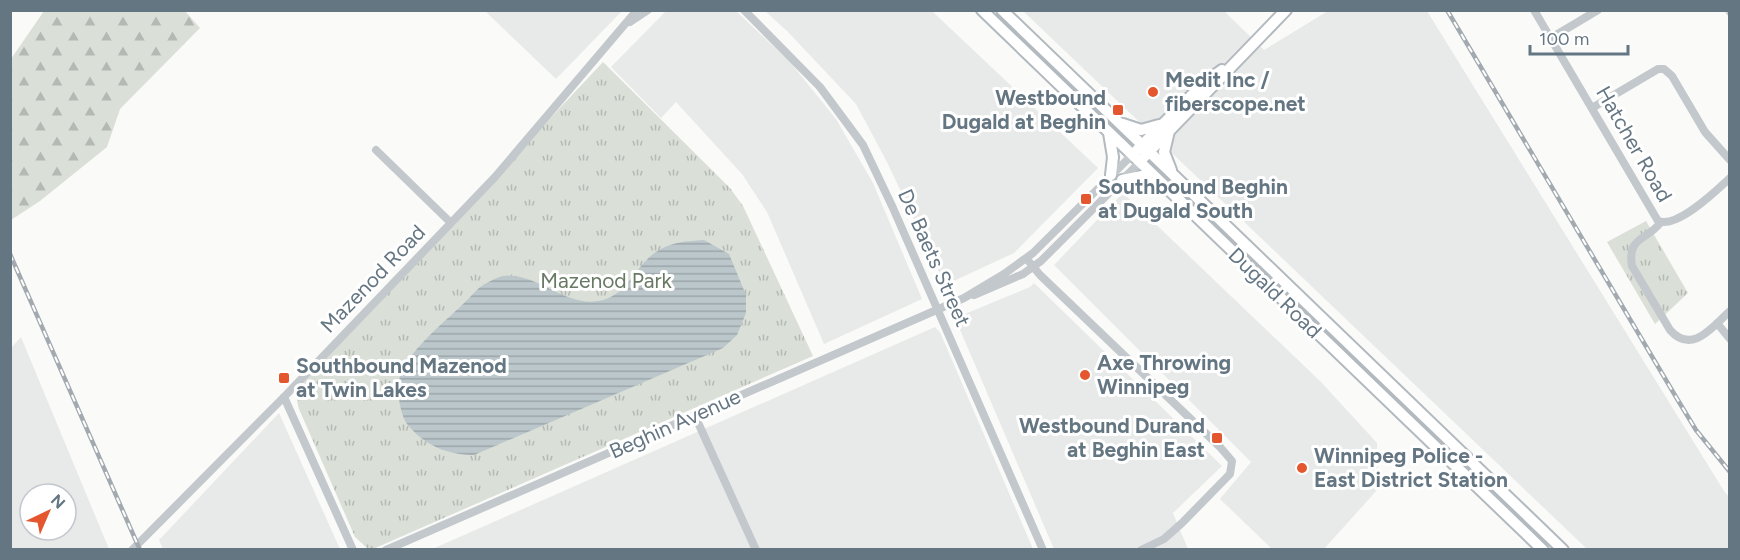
<svg xmlns="http://www.w3.org/2000/svg" width="1740" height="560" viewBox="0 0 1740 560" font-family="Figtree,sans-serif">
  <defs>
    <pattern id="grass-tufts" width="24" height="20" patternUnits="userSpaceOnUse" patternTransform="scale(1.5)"><rect width="24" height="20" fill="#dadfd7"/><path d="M3 7l-1-3M5 7V3M7 7l1-3M15 17l-1-3M17 17v-4M19 17l1-3" fill="none" stroke="#b4b9b4"/></pattern>
    <pattern id="forest-firs" width="22" height="20" patternUnits="userSpaceOnUse" patternTransform="scale(1.5)"><rect width="22" height="20" fill="#dadfd7"/><path d="M5 1l3.5 6h-7zM16 11l3.5 6h-7z" fill="#b4b9b4"/></pattern>
    <pattern id="water-rules" width="6" height="5" patternUnits="userSpaceOnUse" patternTransform="scale(1.5)"><rect width="6" height="5" fill="#bbc7cb"/><path d="M0 2.5h6" fill="none" stroke="#9ca6aa"/></pattern>
  </defs>
  <rect width="100%" height="100%" fill="#fafaf8"/>
  <!-- built -->
  <path fill="#e8e9e9" fill-rule="evenodd" d="M485 11H622L556 79Z
    M666 11H736L790 62 836 119 873 183 922 299 824 344 767 212 742 174 676 102 661 118 611 67Z
    M765 11H932L1098 168 1014 253 945 285 887 162 856 104 788 32Z
    M1023 11H1224L1264 50 1328 11H1427L1724 491 1729 497V549H1587Z
    M1123 193 1321 382 1377 443 1378 489 1324 549H1272L1220 499 1251 462 1054 265Z
    M1034 283 1222 466 1173 513 1188 549H1054L955 318 1030 287Z
    M935 327 940 332 1033 549 430 550Z
    M21 337 109 549H11V348ZM30 494H66V530H30Z
    M279 413 340 549H163L159 540Z"/>
  <!-- grass -->
  <path fill="url(#grass-tufts)" d="M603 62 730 188 743 206 813 356 373 549H368L355 537 299 409C296 398 296 393 302 383Z
    M1646 221 1688 293 1655 324 1607 242Z"/>
  <!-- forest -->
  <path fill="url(#forest-firs)" d="M44 11H185L200 28 120 109 107 147 40 201 11 220V59Z"/>
  <!-- water -->
  <path fill="url(#water-rules)" d="M704 240 729 254 746 295V313L737 335 723 348 474 455C447 455 424 445 407 424 400 414 397 392 399 380 405 353 444 323 463 304 469 299 473 293 479 288 484 284 497 277 503 276 539 272 567 310 603 300 628 293 636 265 656 252 671 242 686 241 704 240Z"/>
  <g fill="none" stroke-linecap="round" stroke-linejoin="round">
    <defs>
      <path id="secondary" d="M982 10 1543 550
        M1002 10 1563 550
        M1123 124 1141 130 1159 125
        M1169 131 1164 152 1171 170
        M1109 133 1113 157 1111 175
        M1137 150 1204 83 1222 70
        M1144 157 1286 10
        M1122 180 1142 176 1156 181"/>
    </defs>
    <!-- secondary casing -->
    <use href="#secondary" stroke="#b3babf" stroke-width="14"/>
    <!-- street -->
    <path stroke="#c3c8cc" stroke-width="8" d="M744 10 820 87 863 145 893 208 1043 550
      M1534 10 1658 221C1677 229 1716 191 1730 178
      M1729 10 1730 12
      M630 22 648 10
      M1551 38 1598 10
      M1592 108 1658 69H1664L1672 76 1705 132 1730 160
      M376 150 451 223
      M1661 222C1647 241 1627 236 1632 266L1670 330C1692 355 1712 327 1730 311
      M1026 258 1040 275 1220 447 1232 461 1230 474 1182 523 1164 539 1141 550
      M974 295 1023 274 1041 261 1140 162
      M1717 323 1730 339
      M284 397 353 550
      M695 416 756 550
      M132 550 284 397 495 177 637 10
      M386 550 964 298 1004 274 1033 253 1132 155"/>
    <!-- secondary -->
    <use href="#secondary" stroke="#fff" stroke-width="10"/>
    <defs>
      <path id="rail" d="M1447 10 1676 397 1696 430 1730 472
        M10 254 140 550"/>
    </defs>
    <!-- rail casing -->
    <use href="#rail" stroke="#a2aab0" stroke-width="4.5"/>
    <!-- rail -->
    <use href="#rail" stroke="#fff" stroke-width="2" stroke-dasharray="7" stroke-linecap="butt"/>
  </g>
  <!-- markers -->
  <g fill="#e4572e" stroke="#fff" stroke-width="2">
    <circle cx="1153" cy="92" r="6"/>
    <rect x="1112" y="104" width="12" height="12" rx="3"/>
    <rect x="1080" y="193" width="12" height="12" rx="3"/>
    <circle cx="1085" cy="375" r="6"/>
    <rect x="278" y="372" width="12" height="12" rx="3"/>
    <rect x="1211" y="432" width="12" height="12" rx="3"/>
    <circle cx="1302" cy="468" r="6"/>
  </g>
  <g text-anchor="middle" stroke-width="6" stroke-linejoin="round" paint-order="stroke">
    <!-- poi labels -->
    <g font-size="21" font-weight="bold" fill="#657683" stroke="#fff" text-anchor="start">
      <text x="1165" y="87">Medit Inc /<tspan x="1165" dy="24">fiberscope.net</tspan></text>
      <text x="1106" y="105" text-anchor="end">Westbound<tspan x="1106" dy="24">Dugald at Beghin</tspan></text>
      <text x="1098" y="194">Southbound Beghin<tspan x="1098" dy="24">at Dugald South</tspan></text>
      <text x="1097" y="370">Axe Throwing<tspan x="1097" dy="24">Winnipeg</tspan></text>
      <text x="296" y="373">Southbound Mazenod<tspan x="296" dy="24">at Twin Lakes</tspan></text>
      <text x="1205" y="433" text-anchor="end">Westbound Durand<tspan x="1205" dy="24">at Beghin East</tspan></text>
      <text x="1314" y="463">Winnipeg Police -<tspan x="1314" dy="24">East District Station</tspan></text>
    </g>
    <!-- street labels -->
    <g font-size="21" fill="#657683" stroke="#fff">
      <text transform="translate(1634 144) rotate(60)" y="7">Hatcher Road</text>
      <text transform="translate(934 258) rotate(66)" y="7">De Baets Street</text>
      <text transform="translate(373 279) rotate(-46)" y="7">Mazenod Road</text>
      <text transform="translate(1275 293) rotate(44)" y="7">Dugald Road</text>
      <text transform="translate(675 424) rotate(-24)" y="7">Beghin Avenue</text>
    </g>
    <!-- park labels -->
    <g font-size="21" fill="#687a64" stroke="#fff">
      <text x="606" y="288">Mazenod Park</text>
    </g>
  </g>
  <!-- border -->
  <rect width="1740" height="560" fill="none" stroke="#657683" stroke-width="24"/>
  <!-- north arrow -->
  <g transform="translate(48 512) rotate(44)"><circle r="28" fill="#ffffff" stroke="#c1c8cd" stroke-width="1.5"/>
  <path d="M0-4.5L10 22L0 15L-10 22Z" fill="#e4572e"/>
  <text y="-9" font-size="16" font-weight="bold" text-anchor="middle" fill="#657683">N</text>
  </g>
  <!-- scale -->
  <path d="M1530 45v9h98v-9" fill="none" stroke="#657683" stroke-width="3"/>
  <text x="1539" y="45" font-size="18" fill="#657683" stroke="#ffffff" stroke-width="4.5" paint-order="stroke">100 m</text>
</svg>
